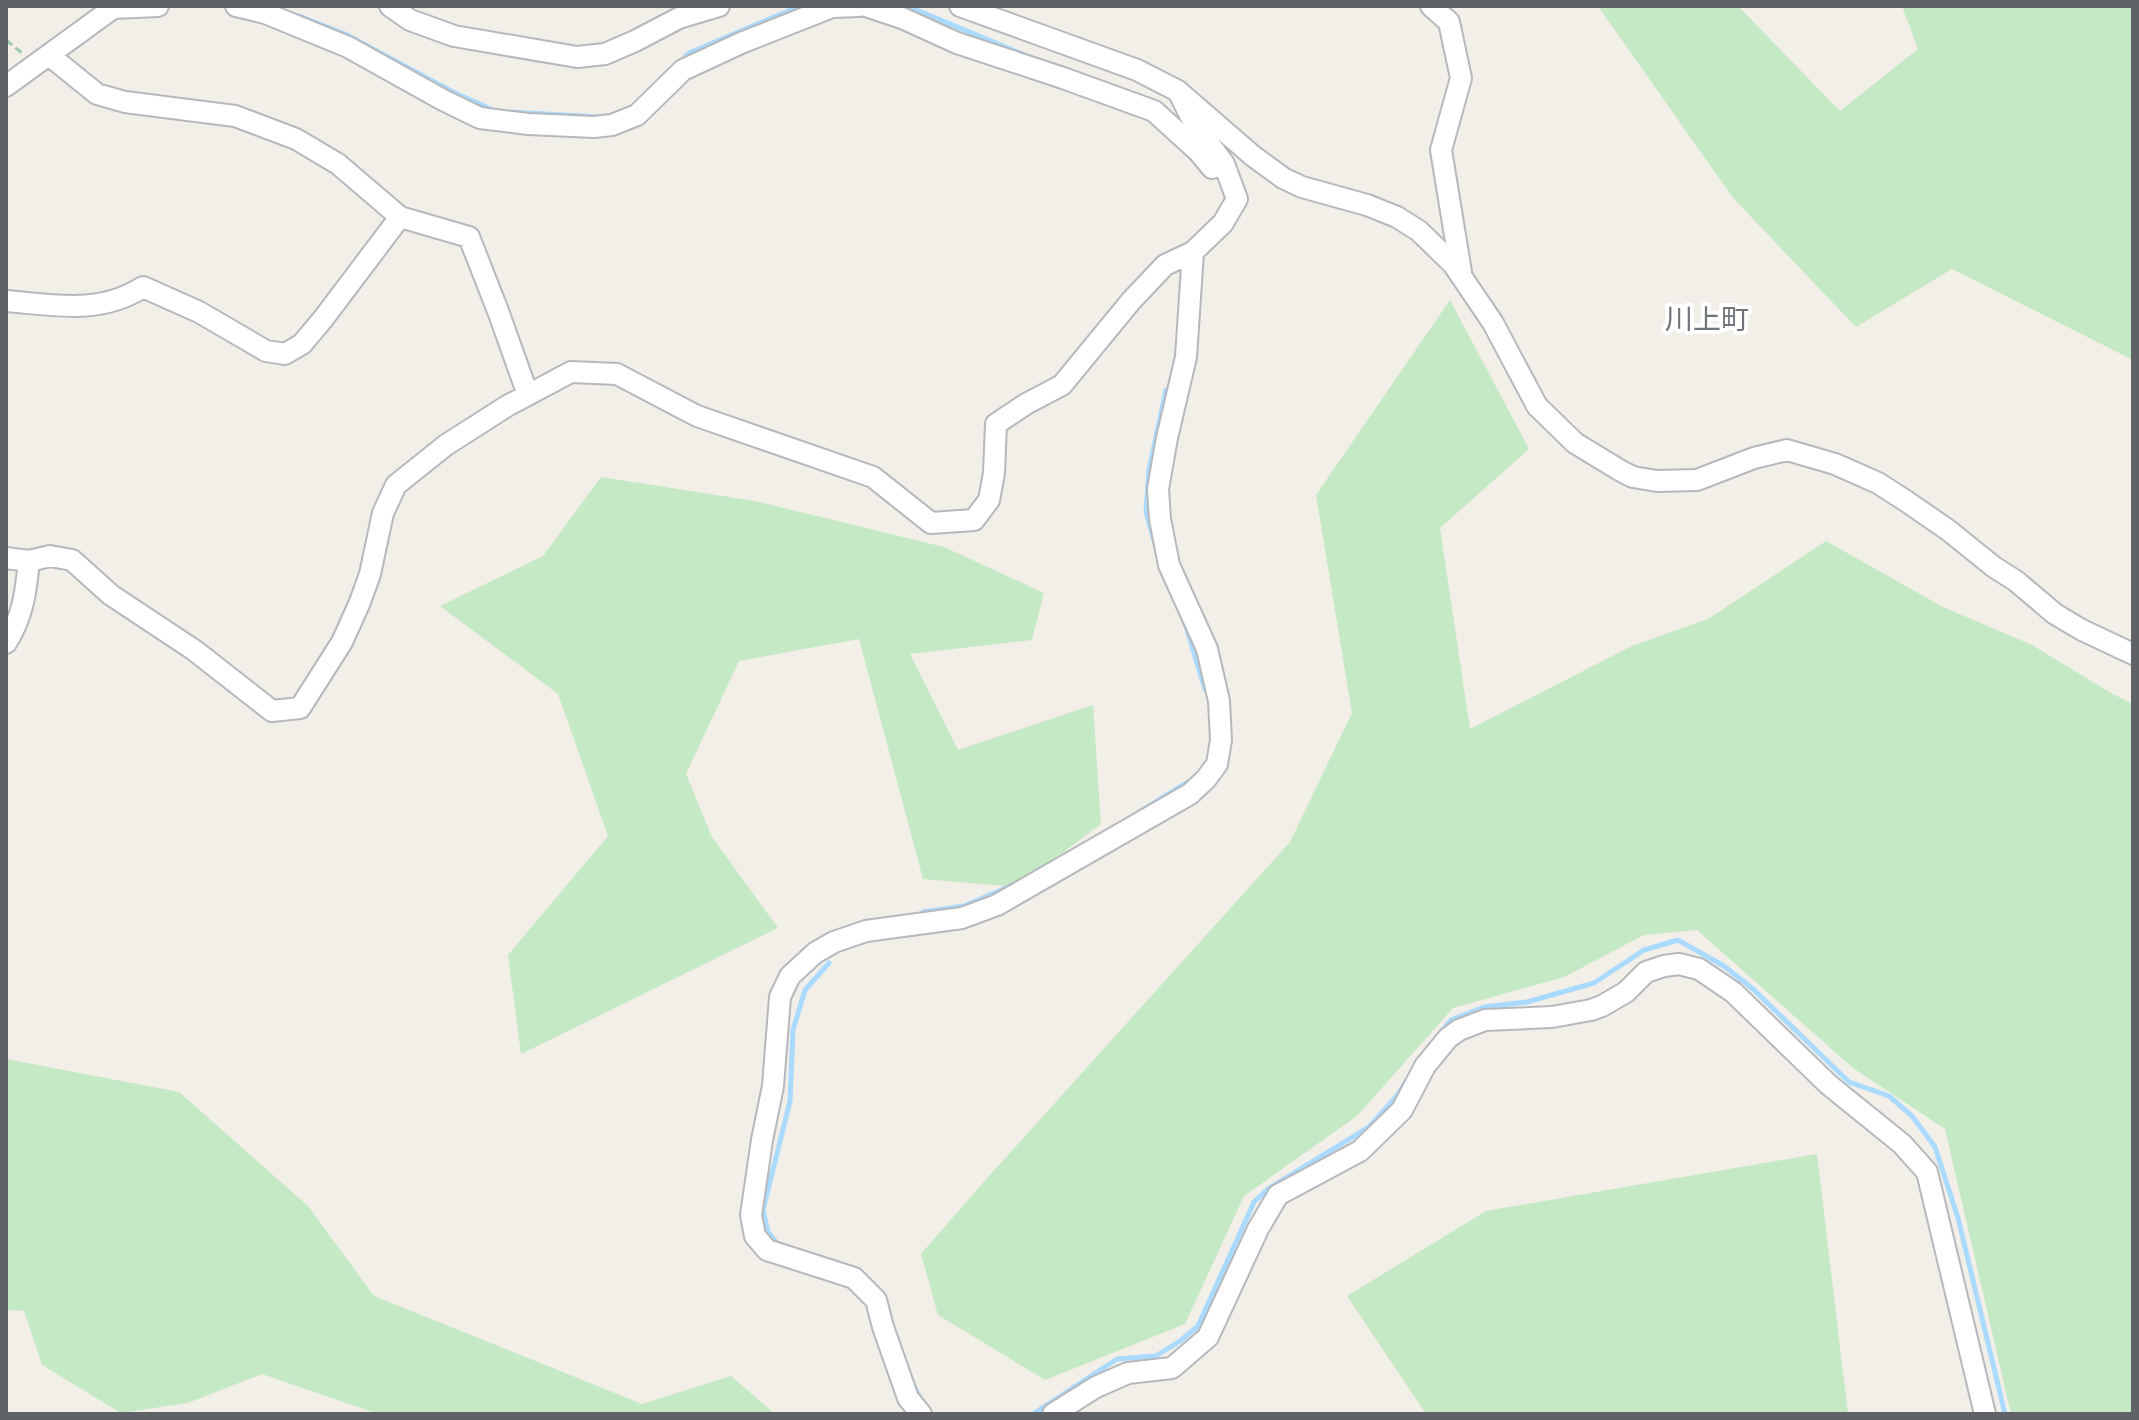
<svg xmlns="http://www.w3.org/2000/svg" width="2139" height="1420" viewBox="0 0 2139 1420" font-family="'Roboto Condensed','Noto Sans JP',sans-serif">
  <rect width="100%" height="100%" fill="#f1efe8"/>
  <!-- green -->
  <path fill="#c5e8c5" d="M1598 6H1738L1840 111 1918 49 1902 6H2133V360L1952 269 1856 327 1733 198Z
    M1450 300 1529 449 1440 528 1470 729 1632 646 1708 619 1826 541 1943 607 2032 645 2111 693 2133 704V1414H2011L1945 1129 1853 1068 1697 930 1644 935 1564 977 1453 1008 1357 1116 1244 1196 1185 1324 1045 1380 938 1315 921 1254 981 1185 1290 842 1352 713 1316 495Z
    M601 477 755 501 944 547 1044 593 1032 640 910 654 958 750 1093 705 1101 824 1017 887 923 879 859 639 739 661 686 774 712 837 778 928 521 1054 508 955 608 836 558 694 440 606 543 556Z
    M6 1059 179 1092 308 1206 374 1296 642 1404 731 1376 775 1414H378L262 1374 188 1403 121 1413 42 1365 24 1311 6 1310Z
    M1817 1154 1848 1414H1426L1347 1296 1486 1211Z"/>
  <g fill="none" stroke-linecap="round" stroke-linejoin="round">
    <!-- stream -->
    <path stroke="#aadaff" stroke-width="5" d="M907 6 1032 58
      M299 16 345 34 453 92 495 111
      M680 62 689 53 800 6
      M509 112 599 117
      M1159 558 1146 512 1149 470 1166 390
      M1185 623 1205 689
      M1141 811 1188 782
      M923 912 964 906 1015 884
      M1441 1032 1451 1020 1484 1007 1527 1002 1594 983 1644 950 1678 940 1724 966 1753 989 1849 1082 1889 1096 1912 1116 1935 1147 1958 1218 2005 1414
      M780 1247 768 1232 763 1210 790 1101 793 1030 805 990 829 963
      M912 1382 922 1402
      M1033 1414 1117 1359 1156 1356 1180 1341 1198 1326 1254 1202 1268 1189 1369 1127 1396 1097 1408 1079"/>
    <defs>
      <path id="minor" d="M236 6 265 13 348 47 443 100 480 118 528 124 594 127 612 125 637 115 683 70 741 43 832 7 859 6
        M390 6 410 20 454 36 577 57 605 54 635 41 679 18 719 6
        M866 6 902 18 957 43 1063 78 1154 111 1198 151 1212 168
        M960 6 1137 70 1178 91 1253 156 1283 178 1302 187 1367 205 1397 217 1419 231 1453 264 1493 323 1537 406 1575 443 1621 471 1633 477 1657 481 1697 480 1754 458 1787 450 1835 464 1878 483 1906 501 1948 530 1994 567 2016 581 2055 614 2082 630 2133 654
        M1431 6 1449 22 1461 78 1441 150 1461 272
        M113 8 158 6
        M50 56 97 94 125 102 235 116 296 139 338 164 400 217 469 237 498 311 528 395
        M6 86 116 6
        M6 301C54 305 100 315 143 287L199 312 266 351 285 354 302 344 323 319 400 217
        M6 558 29 561 50 556 72 560 111 595 194 650 272 711 300 708 342 642 360 602 370 574 383 513 396 485 446 445 507 406 571 372 617 374 697 416 873 477 931 523 974 520 989 500 994 473 996 424 1026 404 1062 385 1131 301 1165 265 1193 252 1223 223 1237 199 1224 164 1194 123 1178 91
        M6 643C23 617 26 591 29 561
        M921 1414 908 1398 883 1327 876 1300 854 1278 767 1250 755 1236 751 1215 762 1140 773 1086 780 997 790 976 815 953 834 942 866 931 962 918 997 905 1190 794 1206 779 1217 764 1221 740 1219 701 1207 649 1169 565 1160 519 1158 489 1167 438 1186 357 1193 252
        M1053 1414 1096 1387 1128 1373 1172 1368 1208 1337 1258 1229 1278 1195 1360 1151 1402 1110 1425 1066 1448 1038 1459 1030 1485 1020 1552 1017 1591 1010 1602 1006 1626 992 1646 972 1664 966 1679 964 1699 969 1733 992 1829 1085 1902 1144 1927 1172 1985 1414"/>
    </defs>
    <!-- minor casing -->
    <use href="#minor" stroke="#b5b8bc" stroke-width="24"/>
    <!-- path -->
    <path stroke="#9cc7a9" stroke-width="3" stroke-dasharray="8 4" stroke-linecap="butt" d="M6 40 22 53"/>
    <!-- minor -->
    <use href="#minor" stroke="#fff" stroke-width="20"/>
  </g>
  <g text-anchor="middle" stroke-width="8" stroke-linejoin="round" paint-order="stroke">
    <!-- quarter labels -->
    <g font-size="28" fill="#70757a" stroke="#fff">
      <text x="1707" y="329">川上町</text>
    </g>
  </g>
  <!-- border -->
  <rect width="2139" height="1420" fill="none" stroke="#5f6368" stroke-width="16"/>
</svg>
